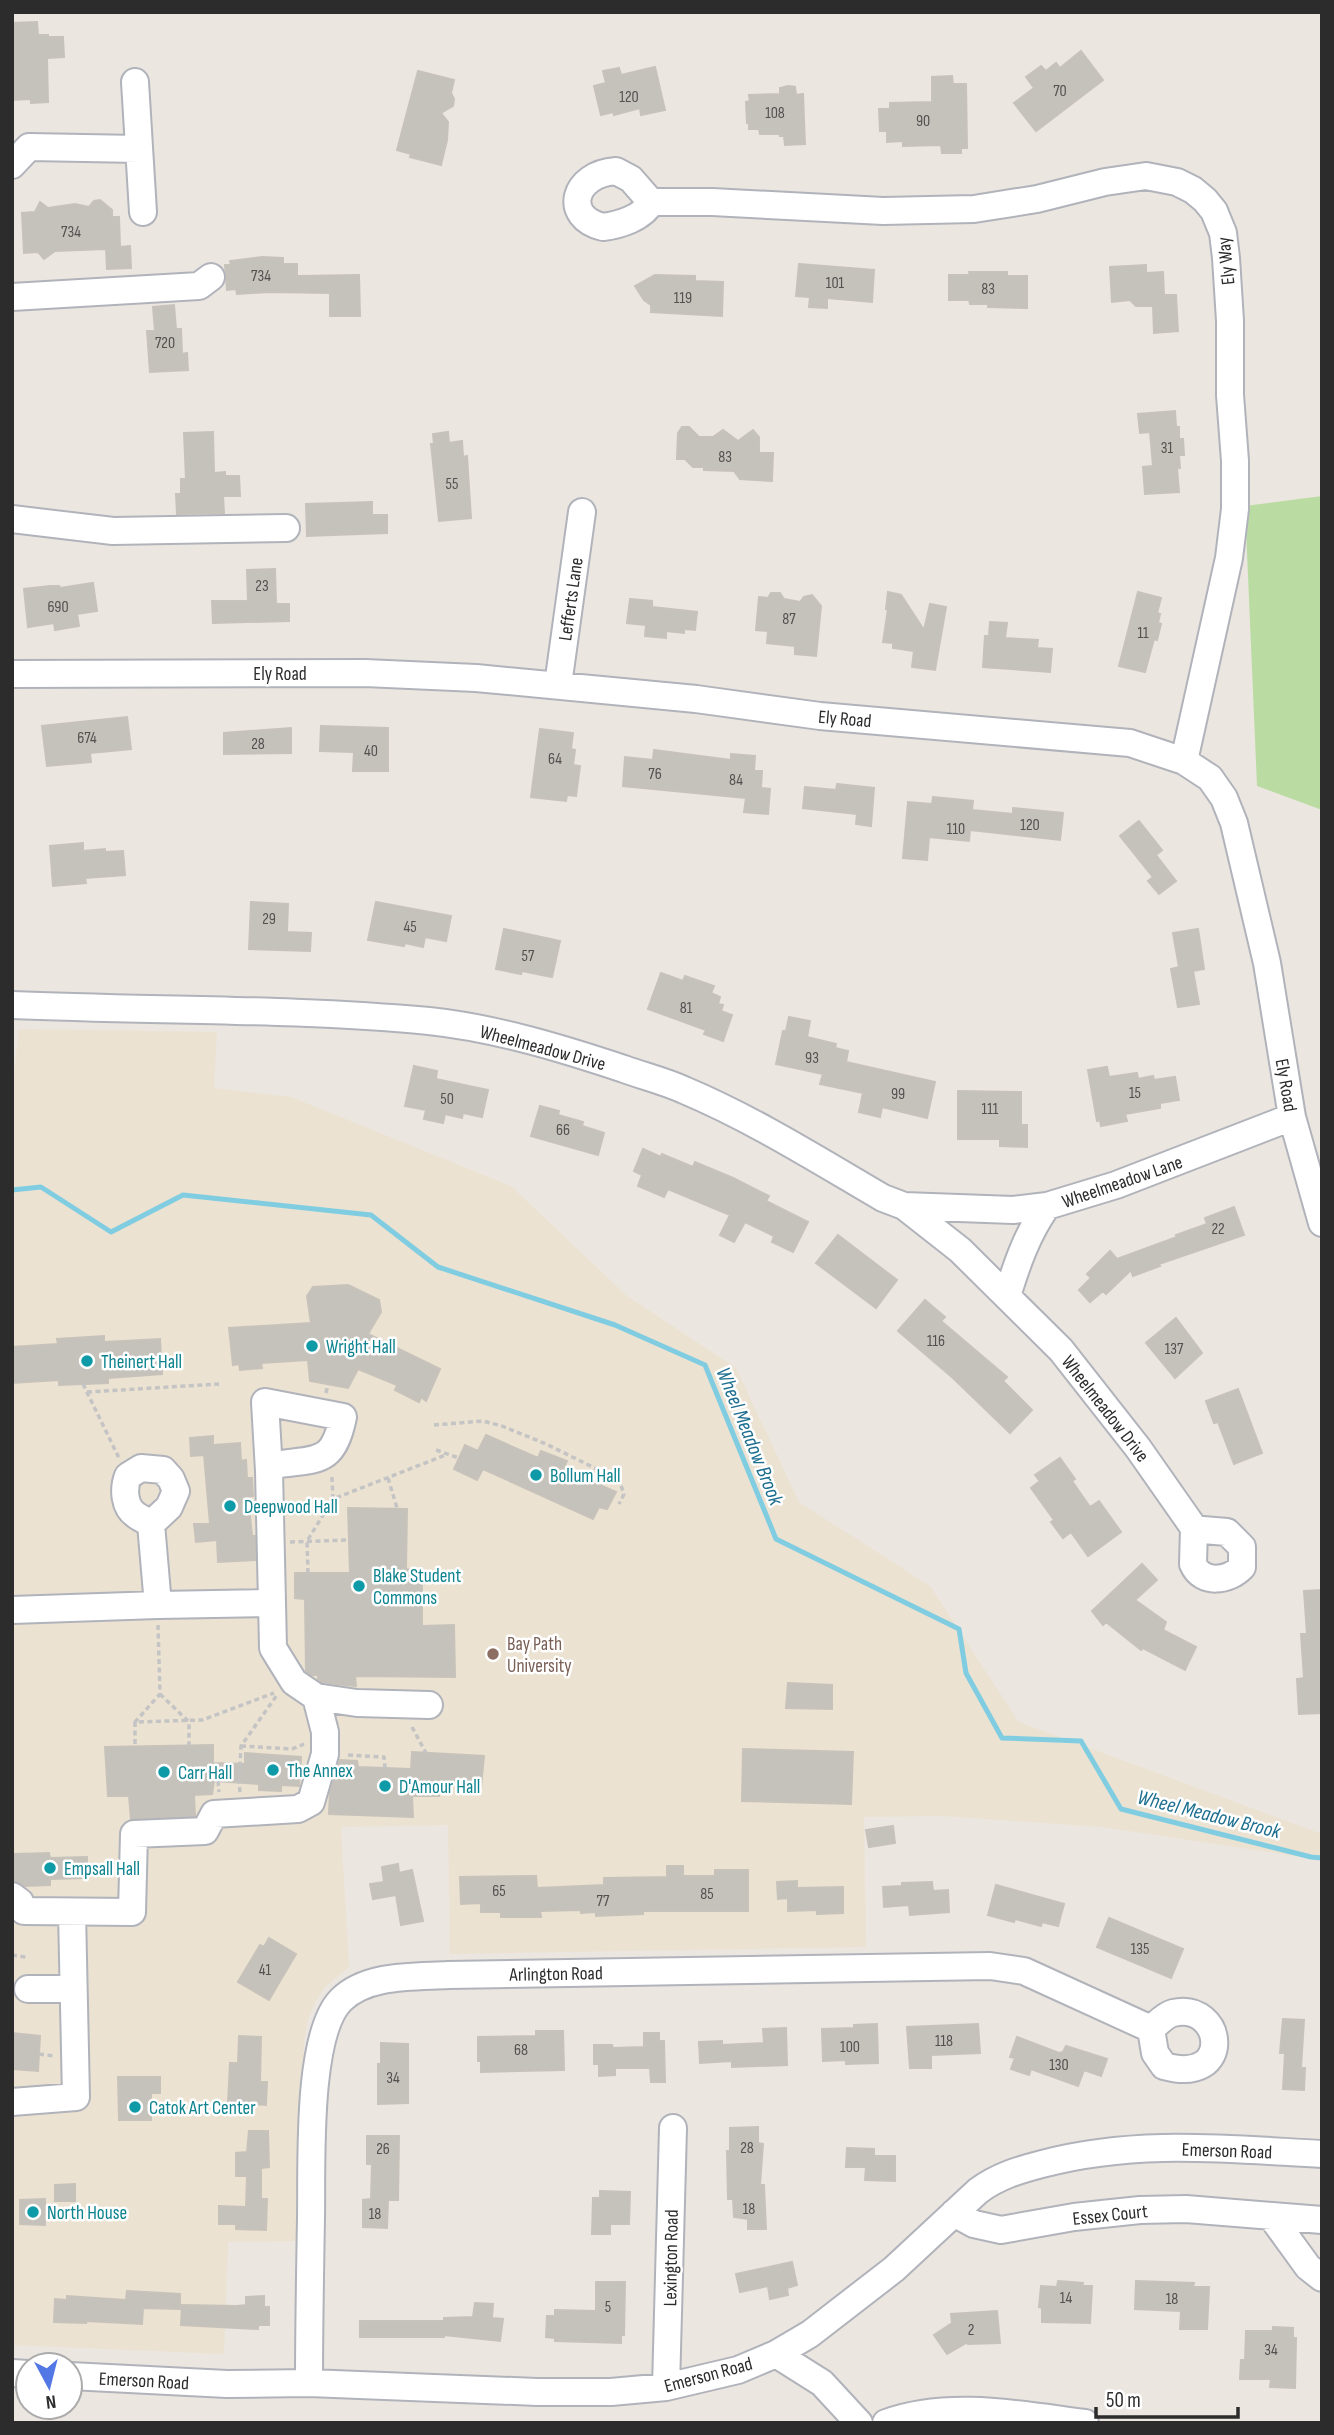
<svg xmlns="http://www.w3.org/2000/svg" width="1334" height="2435" viewBox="0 0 1334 2435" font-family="'Sofia Sans Condensed',sans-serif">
  <rect width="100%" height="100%" fill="#ece6e0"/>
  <!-- education -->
  <path fill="#ebe2d2" d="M19 1029 217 1032 214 1088 291 1097 511 1186 626 1295 736 1368 799 1502 930 1586 1019 1722 1322 1834V1860L1102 1827 942 1816 864 1817 866 1947 450 1954 448 1825 341 1827 349 1967 325 1987 314 2004 307 2023 304 2041 297 2241 228 2242 224 2354 12 2345V1089Z"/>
  <!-- park -->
  <path fill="#badca3" d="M1322 496V810L1257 786 1245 506Z"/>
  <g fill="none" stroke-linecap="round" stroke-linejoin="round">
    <!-- stream -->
    <path stroke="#80cde2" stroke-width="5" d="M12 1190 41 1187 111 1232 183 1195 371 1215 438 1267 615 1325 705 1365 776 1539 959 1629 966 1673 1002 1738 1081 1741 1121 1809 1311 1857 1322 1858"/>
  </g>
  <!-- building -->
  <path fill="#c5c1bb" stroke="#c7c2ba" stroke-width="2" d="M37 22 38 35H48V37H63L64 57 47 58 48 102 31 103V99L12 100V23Z
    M1081 51 1103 80 1036 131 1014 103 1034 88 1026 77 1041 66 1046 71 1056 63 1060 68Z
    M655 67 665 110 641 115 640 108 614 115 613 112 601 115 594 86 606 83 603 71 619 68 621 75Z
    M418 71 454 80 451 93 454 99 453 106 441 113 448 122 447 140 441 165 410 157 411 154 397 150Z
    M952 76 953 84H966L967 148H961V153H942L941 145 903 146V141L887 142V131H880L879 109H890V103L932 102V77Z
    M788 86 795 87 796 95 803 94 805 144 785 145 784 136H780V134H760L759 129H749V123H747L746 102 750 101 749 95 780 94V88Z
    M100 200 112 210V217H119L120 247 130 246 131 268 107 269 106 249 55 251 44 259 38 252 24 253 22 213 35 212 40 202 48 208 75 204 89 207 94 201Z
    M262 257 283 258V264H297V276L359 275 360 316H330V293L269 292 237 294 236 289 227 290 225 265H231L230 261Z
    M799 264 874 270 872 302 827 298V308L809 307 810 297 796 296Z
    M1146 265V273L1163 272 1164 295H1176L1178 331 1154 333 1153 306H1136L1130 300 1112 302 1110 267Z
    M969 272H1007V276H1027V308L988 307V304H970L969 300H949V275H970Z
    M655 275 695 276V281L723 282 722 316 651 312V305L644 300 635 286Z
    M174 305 176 329H181L182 354 187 353 188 370 150 372 147 331H155L153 307Z
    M1175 411 1176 427H1179V439H1183L1184 455H1179L1180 468H1177L1179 492 1145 494 1143 467 1153 466 1150 432 1140 433 1138 414Z
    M682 427H689L699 437H713L723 430 738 441 753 430 759 437V453H773L772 481 740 479 734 471 704 470V467H693L685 459H677L678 433Z
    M213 432 214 473 225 472V476H239L240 496H223L224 513 177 514 176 494H181V479H186L184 433Z
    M448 432 449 443 462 441 463 457 467 456 471 518 439 521 431 444H434L433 434Z
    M372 502V515H387V533L307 536 306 504Z
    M275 569 276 604H289V621L213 623 212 601H248L247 570Z
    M93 583 97 611 77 614 79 626 55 630 54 623 28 627 24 589 50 586H59L60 588Z
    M888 592 901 595 924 630 930 604 946 607 935 670 912 667 914 651 893 648V643L883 642 888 609H886Z
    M1138 592 1161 598 1157 613 1160 614 1158 623 1161 624 1157 640 1154 639 1145 672 1119 666Z
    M771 593H780L784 599 800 602 804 597 812 595 821 606 816 656 795 654V646L767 643 768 631 756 630 759 597 768 598Z
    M630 599 652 601V607L697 612 695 630 684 629V633L666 631V638L645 636 646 625 627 623Z
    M990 622 1007 623 1005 638 1038 640 1037 648 1052 649 1050 672 983 667 985 636H989Z
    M127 717 131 749 90 753 91 762 47 766 42 726Z
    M321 726 388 728V771H353L354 752 320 751Z
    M291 728V753L224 754V733Z
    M540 729 573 733 571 749 575 750 573 765 580 766 576 796 567 795 566 801 531 797Z
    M654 750 731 760V754L755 756 754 771H762L761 788 770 789 768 814 744 812 746 798 623 786 625 757 653 760Z
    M837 784 874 788 871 826 856 824 857 814 803 808 805 787 836 790Z
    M933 797 973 801 972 810 1013 814V808L1063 813 1060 840 970 830 969 841 929 837 927 860 903 858 908 802 932 804Z
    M1139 821 1162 850 1156 855 1176 881 1159 894 1148 881 1153 877 1120 836Z
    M83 843V851L105 849V852L123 851 125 875 85 878 86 883 53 886 50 846Z
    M251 902 288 904 287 932 311 933 310 951 249 949Z
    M376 902 451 916 446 941 425 937 423 947 405 943 404 946 368 940Z
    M504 929 560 941 552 977 522 971 521 974 496 969Z
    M1198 929 1204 969 1193 971 1199 1004 1178 1007 1171 969 1179 967 1173 933Z
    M661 973 683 981 685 976 714 986 711 993 720 997 718 1004 723 1005 721 1011 732 1015 723 1041 704 1034 706 1030 648 1009Z
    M789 1017 810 1021 807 1037 836 1044 835 1048 848 1051 846 1062 935 1082 927 1118 882 1107 880 1117 859 1112 863 1093 820 1084 823 1074 776 1064 783 1031H786Z
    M414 1066 437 1071 436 1079 488 1090 482 1117 463 1113 462 1118 445 1114 443 1123 424 1119 426 1110 405 1106Z
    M1107 1067 1109 1077 1137 1073 1138 1079 1153 1076 1154 1080 1175 1077 1179 1100 1160 1103V1108L1125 1114 1127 1121 1101 1126 1100 1120 1097 1121 1088 1070Z
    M958 1091 1021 1092V1125H1027V1147L1000 1146V1139H958Z
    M540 1106 559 1111 558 1115 583 1122 582 1126 604 1133 598 1155 531 1136Z
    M643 1149 661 1157 662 1154 693 1167 695 1162 733 1178 769 1196 766 1201 808 1222 793 1252 772 1242 774 1236 745 1222 734 1242 720 1235 730 1215 668 1189 664 1197 638 1186 642 1175 634 1171Z
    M1234 1207 1244 1235 1159 1264 1160 1266 1133 1276 1131 1270 1106 1294 1103 1291 1090 1302 1079 1290 1091 1278 1087 1274 1110 1251 1117 1259 1177 1237 1176 1235 1207 1224 1205 1218Z
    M838 1235 897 1280 876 1308 816 1263Z
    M348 1285 379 1300 381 1312 368 1334 440 1369 426 1401 421 1397 419 1402 395 1390 397 1385 358 1369 348 1388 310 1381 308 1360 261 1363 262 1368 240 1370 239 1364 233 1365 229 1328 311 1323 307 1296 313 1287Z
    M925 1300 945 1317 941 1321 1007 1377 1003 1381 1032 1410 1010 1433 953 1378 898 1331Z
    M1176 1318 1202 1353 1175 1378 1146 1343Z
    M104 1336V1342L160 1339 162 1374 108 1378V1383L59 1385V1380L12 1383V1347L58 1344 57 1339Z
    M1238 1389 1262 1453 1234 1464 1218 1422 1214 1423 1206 1401Z
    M486 1435 538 1458 541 1451 567 1461 563 1469 616 1492 607 1509 599 1507 593 1519 483 1469 477 1480 454 1469 465 1445 478 1451Z
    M213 1436V1445L240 1443 241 1461 246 1460 247 1478H252L253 1496 248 1497 252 1536H255V1560L218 1562 217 1540 196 1542 194 1524H210L204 1455 191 1456 190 1438Z
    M1060 1458 1075 1479 1072 1481 1090 1507 1099 1501 1121 1532 1088 1556 1071 1532 1063 1538 1051 1522 1054 1520 1031 1488 1040 1481 1035 1475Z
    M348 1508 407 1509 406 1569 422 1570V1626L454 1625 455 1677 355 1676 356 1686 345 1685 322 1682 318 1679V1675H311L306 1671 305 1599 295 1598V1573H350Z
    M1142 1564 1157 1580 1135 1600 1166 1622 1163 1630 1196 1647 1185 1670 1143 1648 1141 1650 1106 1622 1103 1625 1092 1611Z
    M1322 1590V1713L1299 1714 1297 1679 1304 1678 1301 1634H1307L1304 1591Z
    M788 1683 832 1685V1709L786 1708Z
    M213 1745V1763L245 1764V1753L301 1757 299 1786 281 1785V1791L259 1790V1784L214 1781 212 1794 194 1795 195 1816 131 1819 129 1796H108L105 1747Z
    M743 1749 853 1752 851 1804 742 1801Z
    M412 1752 484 1756 481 1787 439 1785V1796H412L413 1817 329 1814 330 1792 340 1760 357 1761 358 1767 411 1769Z
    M893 1826 895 1843 869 1847 866 1830Z
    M49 1853 50 1858 87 1857V1878L50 1879V1885L25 1886 12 1879V1858H15V1854Z
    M398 1864 399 1873 412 1870 423 1921 401 1925 396 1895 373 1899 370 1884 384 1882 382 1867Z
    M667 1866H683V1876H715V1870H748V1911H643V1914L596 1916V1912L581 1913V1910L540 1911 541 1917H501V1912H481V1903L461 1904 460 1877 536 1876 537 1888 604 1885V1878L667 1877Z
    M797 1881V1888L843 1887V1913L817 1914V1910L788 1911V1898L778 1899 777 1882Z
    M932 1882 933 1891 948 1890 949 1912 910 1915 909 1905 884 1907 883 1887 902 1886V1883Z
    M996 1885 1064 1904 1058 1926 1042 1922 1041 1926 1015 1919 1014 1922 988 1915Z
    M1109 1918 1183 1949 1171 1978 1097 1947Z
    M269 1938 296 1954 269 2000 238 1982 260 1945 264 1947Z
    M1283 2019 1304 2020 1301 2068H1305L1304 2090 1283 2089 1285 2053H1280Z
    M877 2024 878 2063 846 2064V2060L823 2061 822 2029 854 2028V2025Z
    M978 2024 980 2053 931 2055V2068H910L907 2027Z
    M786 2028 787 2065 732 2067V2061L700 2063 699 2042 722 2041V2045L764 2043 763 2029Z
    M536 2031H563L564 2070 481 2072V2061H478V2037L536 2036Z
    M12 2033 40 2036 38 2071 12 2069Z
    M644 2033H659V2041H664L665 2082H651L650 2068H615V2075L599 2076V2064H594V2045H612L613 2048 644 2047Z
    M239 2036 261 2037 260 2082H267L266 2105 228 2103 230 2063H238Z
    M1017 2037 1059 2053 1063 2052 1066 2046 1107 2059 1101 2076 1084 2070 1078 2086 1031 2069 1029 2075 1011 2069 1015 2058 1010 2057Z
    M381 2043 408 2044V2103L378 2104V2064H381Z
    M118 2077H160V2093H151V2120H119Z
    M758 2127V2143L763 2144 760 2185H764L766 2229H748V2219L734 2217 733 2199H728L727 2151H730V2128Z
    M249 2131H268L269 2167 261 2168V2199H267L266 2230 236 2229V2224H219V2206L246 2207 247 2176H236V2153L247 2152Z
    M367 2136H399L398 2200H388L387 2228 363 2227V2200L371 2199 372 2164H367Z
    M847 2148 874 2149V2156H895V2181L865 2180 866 2167H846Z
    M75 2184V2201H55V2185Z
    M600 2191 630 2192 629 2224H610V2234H592L593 2198H600Z
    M45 2199V2225L20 2224V2200Z
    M792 2262 797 2285 787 2288 788 2295 770 2299 768 2286 740 2292 736 2274Z
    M1058 2281 1083 2283 1082 2286H1092L1090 2323 1042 2322V2308L1039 2307 1041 2286 1057 2287Z
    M1136 2281 1194 2283 1193 2287H1209L1207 2329H1180L1181 2311 1135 2309Z
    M596 2282H625L624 2335H621V2343L555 2341V2338L546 2337 547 2316H555V2310L596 2311Z
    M127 2291 180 2294V2309L143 2308 142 2324 86 2321V2323L54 2322 55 2299 67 2300V2296L126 2300Z
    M264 2296V2307H269V2325H258V2329L181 2325 182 2305 237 2306 246 2305V2297Z
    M475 2303 493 2304 492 2318 503 2319 500 2341 444 2335V2337H360V2321H444V2318L473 2317Z
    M997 2311 1000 2343 968 2344V2342L947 2354 934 2335 952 2323 951 2314Z
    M1273 2327 1293 2328V2338H1296L1295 2388 1270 2387 1271 2379H1240L1241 2360H1245L1246 2331H1273Z"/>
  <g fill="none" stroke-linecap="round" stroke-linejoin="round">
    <defs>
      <path id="minor" d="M135 82 143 212
        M12 165 29 147 139 149
        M651 202C643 218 619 225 603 227 562 217 573 174 616 171L631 179 651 202H712L883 211 974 209 1037 199 1105 182 1146 176 1177 182 1193 190 1205 200 1214 211 1223 233 1226 258 1230 321V395L1235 461V509L1229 558 1184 761
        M12 297 199 286 211 277
        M12 519 113 531 286 528
        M12 674 365 673 476 678 696 699 820 716 1130 743 1184 761 1210 778 1224 798 1234 823 1267 963 1292 1117 1322 1223
        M558 685 582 512
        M12 1005C151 1011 291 1008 429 1021 495 1028 561 1048 624 1069 643 1076 664 1081 684 1090 753 1119 818 1160 883 1198L904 1206 960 1250 1061 1350 1138 1448 1194 1528 1193 1564C1202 1585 1229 1581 1242 1567V1547L1227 1532 1203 1530 1194 1528
        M904 1206 1013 1210 1047 1206 1116 1185 1292 1117
        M1007 1296C1017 1264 1027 1234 1047 1206
        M151 1524C146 1520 141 1519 136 1515 124 1507 123 1489 128 1476L141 1468 163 1470 171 1479 176 1491 169 1507 151 1524 158 1605 272 1603 269 1471 265 1402 343 1417C333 1466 317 1458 274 1465L269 1471
        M272 1603 273 1648 294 1682 316 1697 357 1703 429 1705
        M12 1610 158 1605
        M12 1896 20 1902 24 1911 132 1912 134 1834 205 1831 214 1814 298 1809 311 1802 325 1754V1732L316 1697
        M28 1989H72
        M12 2102 76 2097 72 1912
        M954 2213 974 2224 1001 2230 1074 2217 1140 2210 1186 2209 1322 2220
        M1271 2216 1308 2267 1322 2278
        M776 2354 822 2383 859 2423
        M12 2373 28 2374
        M70 2376 227 2384 309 2383 537 2392H611L666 2387 738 2370 776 2354 810 2334 894 2269 978 2191C998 2176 1019 2170 1042 2164 1136 2139 1226 2149 1322 2154
        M309 2383C309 2328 310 2273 311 2218 312 2168 306 2035 341 2000 367 1974 414 1977 448 1975L990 1966 1024 1971 1151 2029 1155 2053 1164 2066C1235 2086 1224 2001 1173 2013 1165 2015 1157 2024 1151 2029
        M666 2387 673 2128
        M886 2423C949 2400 1021 2415 1085 2423"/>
    </defs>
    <!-- minor casing -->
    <use href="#minor" stroke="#b1b3bb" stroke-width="30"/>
    <!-- path -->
    <path stroke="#c4c4c4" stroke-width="3.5" stroke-dasharray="5 3.5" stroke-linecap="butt" d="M83 1384 119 1458
      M87 1392 219 1384
      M326 1393 328 1384
      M434 1425 483 1421 502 1426 546 1444 619 1480 624 1494 619 1504
      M436 1450 459 1458
      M332 1477 333 1499
      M388 1478 397 1508
      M290 1542 349 1540
      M308 1573 307 1541 333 1499 448 1454
      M158 1625 160 1694 135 1722 202 1720 274 1693
      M160 1694 189 1722V1745
      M135 1722V1746
      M412 1727 426 1753
      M241 1746 292 1749 304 1744
      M348 1755 384 1757 385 1768
      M218 1781 219 1792
      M240 1792 239 1783 241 1746 277 1695
      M12 1955 26 1957
      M39 2054 54 2056"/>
    <!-- minor -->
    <use href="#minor" stroke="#fff" stroke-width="26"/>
  </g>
  <!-- markers -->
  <g fill="#0f9aa8" stroke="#fff" stroke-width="2.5">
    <circle cx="312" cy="1346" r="7"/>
    <circle cx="87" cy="1361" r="7"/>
    <circle cx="536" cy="1475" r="7"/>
    <circle cx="230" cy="1506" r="7"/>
    <circle cx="359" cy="1586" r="7"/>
    <circle cx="273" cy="1770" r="7"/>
    <circle cx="164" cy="1772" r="7"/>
    <circle cx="385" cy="1786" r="7"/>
    <circle cx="50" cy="1868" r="7"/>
    <circle cx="135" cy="2107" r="7"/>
    <circle cx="33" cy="2212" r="7"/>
  </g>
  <circle fill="#8d6e63" stroke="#fff" stroke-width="2.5" cx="493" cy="1654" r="7"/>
  <g text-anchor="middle" stroke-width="5" stroke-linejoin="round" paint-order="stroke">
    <!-- number labels -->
    <g font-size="16" fill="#525150">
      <text x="1060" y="96">70</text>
      <text x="629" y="102">120</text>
      <text x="775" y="118">108</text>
      <text x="923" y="126">90</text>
      <text x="71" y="237">734</text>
      <text x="261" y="281">734</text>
      <text x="835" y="288">101</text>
      <text x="988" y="294">83</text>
      <text x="683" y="303">119</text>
      <text x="165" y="348">720</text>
      <text x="1167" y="453">31</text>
      <text x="725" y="462">83</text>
      <text x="452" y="489">55</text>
      <text x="262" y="591">23</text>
      <text x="58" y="612">690</text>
      <text x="789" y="624">87</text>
      <text x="1143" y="638">11</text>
      <text x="87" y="743">674</text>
      <text x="258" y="749">28</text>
      <text x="371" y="756">40</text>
      <text x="555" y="764">64</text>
      <text x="655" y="779">76</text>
      <text x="736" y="785">84</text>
      <text x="1030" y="830">120</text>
      <text x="956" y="834">110</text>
      <text x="269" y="924">29</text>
      <text x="410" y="932">45</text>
      <text x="528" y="961">57</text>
      <text x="686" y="1013">81</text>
      <text x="812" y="1063">93</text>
      <text x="1135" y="1098">15</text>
      <text x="898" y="1099">99</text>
      <text x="447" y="1104">50</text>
      <text x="990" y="1114">111</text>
      <text x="563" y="1135">66</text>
      <text x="1218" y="1234">22</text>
      <text x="936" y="1346">116</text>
      <text x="1174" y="1354">137</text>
      <text x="499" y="1896">65</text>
      <text x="707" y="1899">85</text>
      <text x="603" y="1906">77</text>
      <text x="1140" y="1954">135</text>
      <text x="265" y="1975">41</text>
      <text x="944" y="2046">118</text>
      <text x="850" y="2052">100</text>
      <text x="521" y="2055">68</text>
      <text x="1059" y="2070">130</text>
      <text x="393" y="2083">34</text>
      <text x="747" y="2153">28</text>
      <text x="383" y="2154">26</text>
      <text x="749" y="2214">18</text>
      <text x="375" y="2219">18</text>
      <text x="1066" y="2303">14</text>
      <text x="1172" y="2304">18</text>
      <text x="608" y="2312">5</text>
      <text x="971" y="2335">2</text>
      <text x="1271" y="2355">34</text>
    </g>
    <!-- street labels -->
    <g font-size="19" fill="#2c2c2c" stroke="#fff">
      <text transform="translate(1225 261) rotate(-96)" y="7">Ely Way</text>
      <text transform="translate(570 599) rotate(-82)" y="7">Lefferts Lane</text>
      <text x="280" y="680">Ely Road</text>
      <text transform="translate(845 718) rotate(5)" y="7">Ely Road</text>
      <text transform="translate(543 1047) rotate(15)" y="7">Wheelmeadow Drive</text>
      <text transform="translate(1287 1085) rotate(80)" y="7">Ely Road</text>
      <text transform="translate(1122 1181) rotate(-19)" y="7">Wheelmeadow Lane</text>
      <text transform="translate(1106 1408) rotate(52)" y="7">Wheelmeadow Drive</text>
      <text transform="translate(556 1973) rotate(-1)" y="7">Arlington Road</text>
      <text transform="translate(1227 2150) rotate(2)" y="7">Emerson Road</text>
      <text transform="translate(1110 2214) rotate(-6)" y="7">Essex Court</text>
      <text transform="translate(670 2258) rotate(-89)" y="7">Lexington Road</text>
      <text transform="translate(708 2374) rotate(-15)" y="7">Emerson Road</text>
      <text transform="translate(144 2380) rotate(3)" y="7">Emerson Road</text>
    </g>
    <!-- culture labels -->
    <g font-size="19" fill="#0d838f" stroke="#fff" text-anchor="start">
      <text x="326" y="1353">Wright Hall</text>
      <text x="101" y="1368">Theinert Hall</text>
      <text x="550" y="1482">Bollum Hall</text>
      <text x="244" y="1513">Deepwood Hall</text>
      <text x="373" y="1582">Blake Student<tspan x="373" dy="22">Commons</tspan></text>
      <text x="287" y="1777">The Annex</text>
      <text x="178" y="1779">Carr Hall</text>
      <text x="399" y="1793">D'Amour Hall</text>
      <text x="64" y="1875">Empsall Hall</text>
      <text x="149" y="2114">Catok Art Center</text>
      <text x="47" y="2219">North House</text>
    </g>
    <!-- education labels -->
    <g font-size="19" fill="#785e54" stroke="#fff" text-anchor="start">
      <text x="507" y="1650">Bay Path<tspan x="507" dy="22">University</tspan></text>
    </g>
    <!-- water labels -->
    <g font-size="21" font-style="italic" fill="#1d6e8f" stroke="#fff">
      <text transform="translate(750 1436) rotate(68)" y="7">Wheel Meadow Brook</text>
      <text transform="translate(1209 1814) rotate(14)" y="7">Wheel Meadow Brook</text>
    </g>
  </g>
  <!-- border -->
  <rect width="1334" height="2435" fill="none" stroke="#2c2c2c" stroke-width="28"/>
  <!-- north arrow -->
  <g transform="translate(49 2386) rotate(173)"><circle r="33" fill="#ffffff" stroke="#ababab" stroke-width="2"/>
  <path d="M0-5L12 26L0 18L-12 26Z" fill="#5477e6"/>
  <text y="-10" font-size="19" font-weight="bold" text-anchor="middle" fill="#2c2c2c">N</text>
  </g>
  <!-- scale -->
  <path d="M1096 2407v10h142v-10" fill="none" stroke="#2c2c2c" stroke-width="3.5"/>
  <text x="1106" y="2407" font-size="21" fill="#2c2c2c" stroke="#ffffff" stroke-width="5" paint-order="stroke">50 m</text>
</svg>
